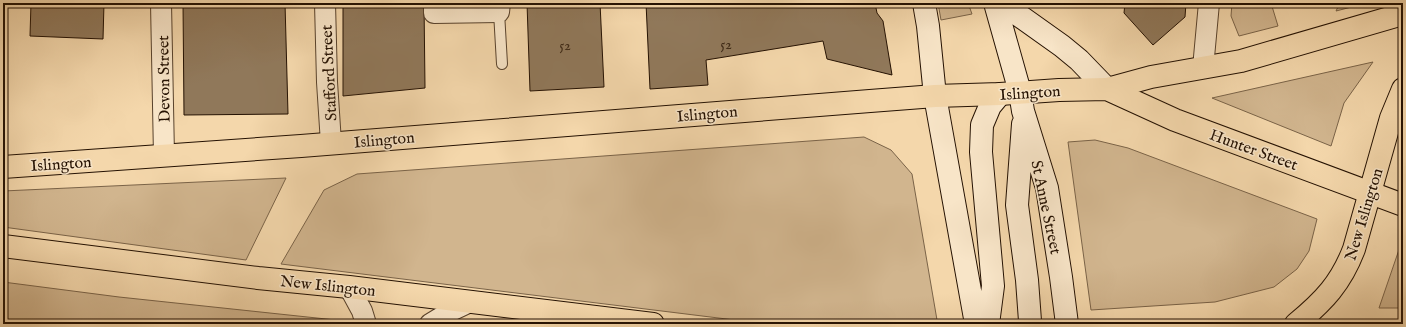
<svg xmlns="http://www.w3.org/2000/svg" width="1406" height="327" viewBox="0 0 1406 327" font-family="'IM FELL English',serif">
  <rect width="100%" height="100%" fill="#f4d7ab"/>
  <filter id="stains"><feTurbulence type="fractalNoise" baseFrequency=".005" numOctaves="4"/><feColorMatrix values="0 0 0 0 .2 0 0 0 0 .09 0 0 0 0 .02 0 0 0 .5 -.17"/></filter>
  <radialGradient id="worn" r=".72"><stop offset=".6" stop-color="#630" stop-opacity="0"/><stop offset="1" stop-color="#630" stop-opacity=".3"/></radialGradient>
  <!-- green -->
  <path fill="#d1b58e" stroke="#7a6348" d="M938 3H968L972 14 941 20Z
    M1232 3H1271L1278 26 1239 36 1231 16Z
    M1340 3H1367L1336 11Z
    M1373 62 1344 103 1331 146 1212 98Z
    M864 137 891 150 912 174 937 320 935 324H767L281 264 324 190 357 174Z
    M1095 140 1128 148 1317 219 1309 251 1297 269 1274 287 1215 302 1091 310 1068 142Z
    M286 178 246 260 3 227V191Z
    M1403 238V308H1379Z
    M3 282 119 297 345 321 348 324H3Z"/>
  <!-- building -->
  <path fill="#90785a" stroke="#241102" d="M31 3H104L103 39 30 36Z
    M183 3H285L288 114 184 115Z
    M343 3H424L425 88 343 96Z
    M527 3H600L604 87 530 91Z
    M646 3H875L877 13 883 21 892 75 827 59 823 41 706 60 708 85 650 89Z
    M1125 3H1186L1185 17 1153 45 1124 13Z"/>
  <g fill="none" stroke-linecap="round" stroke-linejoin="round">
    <defs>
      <path id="service" d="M499 12 502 64"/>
      <path id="minor" d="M161 3 164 156
        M325 3 327 82 331 143
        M434 3V13L499 12 500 3
        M1203 68 1209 3
        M349 287 362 311 366 324
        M430 324 453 310 470 302"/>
      <path id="secondary" d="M924 3 928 26 935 96 976 324
        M995 3 1020 92 1023 111 1047 188 1061 277 1067 324
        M1004 3 1010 9 1062 46 1079 60 1107 89
        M1023 124 1017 205 1027 280 1030 321 1029 324
        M988 324 993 286 981 152 982 125 990 106 1000 94"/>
      <path id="primary" d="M1107 89 1151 77 1241 61 1403 14
        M1296 324C1324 301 1341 283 1354 249L1391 118 1403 89"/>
      <path id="trunk" d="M3 167 301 146 870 101 935 96 1000 94 1059 90 1107 89 1175 120 1403 205
        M3 246 258 278 349 287 653 324"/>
    </defs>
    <!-- service casing -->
    <use href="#service" stroke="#58422c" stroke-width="12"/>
    <!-- minor casing -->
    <use href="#minor" stroke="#58422c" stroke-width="22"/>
    <!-- secondary casing -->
    <use href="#secondary" stroke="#241102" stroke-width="24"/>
    <!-- primary casing -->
    <use href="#primary" stroke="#241102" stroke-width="24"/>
    <!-- trunk casing -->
    <use href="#trunk" stroke="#241102" stroke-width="24"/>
    <!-- service -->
    <use href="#service" stroke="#f8e5c8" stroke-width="10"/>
    <!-- minor -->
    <use href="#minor" stroke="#f8e5c8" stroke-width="20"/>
    <!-- secondary -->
    <use href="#secondary" stroke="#f8e5c8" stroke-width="22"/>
    <!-- primary -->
    <use href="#primary" stroke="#f4d7ab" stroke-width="22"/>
    <!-- trunk -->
    <use href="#trunk" stroke="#f4d7ab" stroke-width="22"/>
  </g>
  <g text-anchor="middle" stroke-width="3" stroke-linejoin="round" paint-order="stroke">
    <!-- number labels -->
    <g font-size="14" fill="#3f2b18">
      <text x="726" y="49">52</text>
      <text x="565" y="50">52</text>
    </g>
    <!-- street labels -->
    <g font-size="16" fill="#241102" stroke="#f8e5c8">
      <text transform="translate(328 73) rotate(-93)" y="6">Stafford Street</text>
      <text transform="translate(163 79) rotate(-91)" y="6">Devon Street</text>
      <text transform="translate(1030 92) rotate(-4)" y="6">Islington</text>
      <text transform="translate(707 113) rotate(-5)" y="6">Islington</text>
      <text transform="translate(384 139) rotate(-5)" y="6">Islington</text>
      <text transform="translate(1254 149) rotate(20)" y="6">Hunter Street</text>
      <text transform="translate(61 163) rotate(-4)" y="6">Islington</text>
      <text transform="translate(1047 207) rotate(78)" y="6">St Anne Street</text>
      <text transform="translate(1363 214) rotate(-73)" y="6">New Islington</text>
      <text transform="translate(328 285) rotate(6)" y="6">New Islington</text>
    </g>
  </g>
  <!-- margin -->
  <rect width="1406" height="327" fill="none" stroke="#f4d7ab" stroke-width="16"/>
  <rect x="4" y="4" width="1398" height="319" fill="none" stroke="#241102" stroke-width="2"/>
  <rect x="8" y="8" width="1390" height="311" fill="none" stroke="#241102"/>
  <rect width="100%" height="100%" filter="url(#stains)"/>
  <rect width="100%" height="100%" fill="url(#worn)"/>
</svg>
